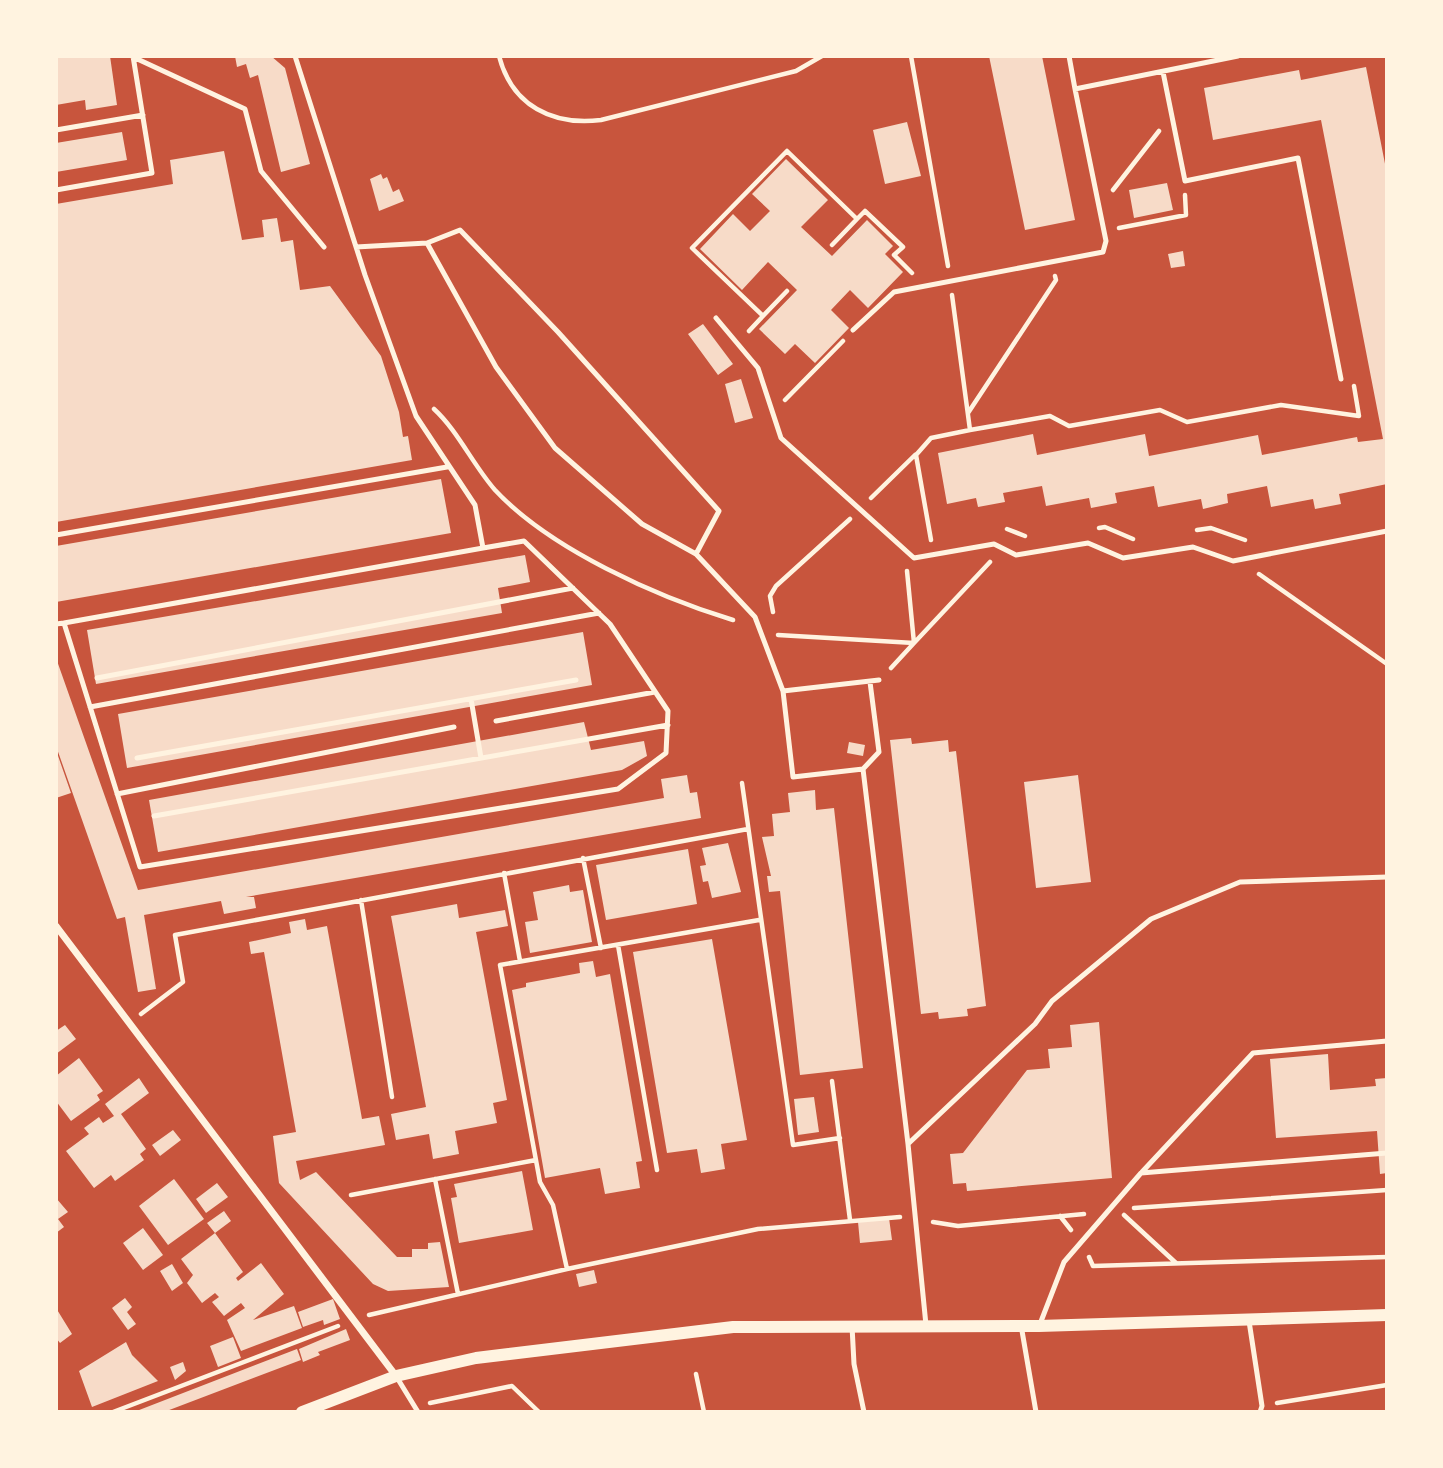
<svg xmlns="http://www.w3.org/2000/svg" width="1443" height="1468" viewBox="0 0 1443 1468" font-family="Raleway,sans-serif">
  <rect width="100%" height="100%" fill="#c8553d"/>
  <!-- building -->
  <path fill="#f7dbc8" d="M56 56H110L117 105 86 110 85 100 56 105Z
    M235 56H271L285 68 310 164 281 172 258 75 250 78 246 64 237 67Z
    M989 56H1042L1075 220 1025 230Z
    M1366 67 1387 174V484L1339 494 1341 504 1315 509 1313 499 1271 507 1267 486 1227 494 1228 503 1203 509 1201 499 1158 507 1154 486 1115 493 1117 503 1091 508 1089 498 1046 506 1042 486 1003 493 1005 502 978 507 976 498 947 504 938 453 1033 434 1037 455 1145 434 1149 456 1258 435 1262 455 1357 437 1358 442 1383 439 1321 120 1213 140 1204 88 1299 70 1301 80Z
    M907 122 921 176 885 184 873 130Z
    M122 132 127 160 56 172V143Z
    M224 151 242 240 264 237 262 220 277 218 281 242 293 240 300 290 330 286 381 356 399 412 403 437 408 436 412 460 56 522V204L173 184 170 160Z
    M786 159 828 200 801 227 832 256 867 220 893 246 885 254 903 272 868 308 850 290 831 310 849 328 815 363 795 344 785 354 759 329 797 290 768 262 742 290 700 249 733 214 750 231 770 211 752 194Z
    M381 174 383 179 387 177 393 192 399 189 404 201 379 211 370 179Z
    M1167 183 1173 210 1134 218 1129 190Z
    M1183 251 1185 266 1171 268 1168 254Z
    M703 324 733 364 718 375 688 334Z
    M741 379 753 418 735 423 725 384Z
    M441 479 451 533 56 602V546Z
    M525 555 530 582 498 588 502 613 96 684 87 630Z
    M583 632 592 685 127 768 118 714Z
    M56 658 138 890 664 798 661 779 687 775 690 793 697 792 701 818 246 897H254L256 908 224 914 221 901 144 915 156 989 138 992 125 917 117 919 56 746Z
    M584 722 591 750 644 741 647 756 622 770 158 852 149 800Z
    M911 738 912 744 948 740 949 752 956 751 986 1006 967 1009 968 1016 939 1019 938 1012 921 1014 890 740Z
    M849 742 865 745 863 756 847 753Z
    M56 750 71 793 56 798Z
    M1078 775 1091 882 1036 888 1024 782Z
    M815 790 816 810 834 808 863 1068 800 1075 780 891 769 892 767 876H771L762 837 774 836 772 814 790 812 788 793Z
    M728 843 741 892 712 898 708 881 703 882 700 866 706 865 702 848Z
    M688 849 697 904 606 920 596 865Z
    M569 885 570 892 583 890 592 942 530 953 525 922 538 920 533 892Z
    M457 904 459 918 505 910 508 926 476 932 507 1100 493 1103 497 1123 455 1131 459 1154 433 1159 429 1134 396 1140 391 1114 426 1107 391 916Z
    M305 919 307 930 327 926 362 1119 379 1116 385 1145 296 1161 300 1180 316 1172 397 1257H412V1249H428V1243L440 1242 449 1287 388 1291 373 1284 279 1183 273 1136 296 1132 264 952 251 954 249 942 291 933 289 922Z
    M712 939 747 1140 721 1144 725 1169 701 1173 697 1149 667 1153 633 952Z
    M593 961 596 977 610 974 642 1161 636 1162 640 1188 605 1194 600 1168 545 1178 512 990 526 987V983L580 973 579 963Z
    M1099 1022 1112 1178 967 1191 966 1183 953 1184 950 1154 963 1153 1027 1070 1050 1068 1048 1049 1072 1047 1070 1025Z
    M65 1025 76 1039 56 1054V1031Z
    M1328 1054 1330 1090 1376 1086 1375 1079 1387 1078V1173L1380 1174 1377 1131 1276 1138 1270 1059Z
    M79 1058 103 1091 97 1095 100 1100 71 1121 56 1101V1076Z
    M139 1078 149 1093 121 1114 146 1149 140 1154 144 1160 115 1181 111 1175 94 1188 66 1151 89 1134 84 1128 99 1117 103 1123 114 1116 105 1104Z
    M814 1097 819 1132 798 1135 794 1099Z
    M173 1130 181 1140 160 1156 152 1145Z
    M522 1171 533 1230 459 1243 451 1198 457 1197 454 1184Z
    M174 1179 204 1219 168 1245 139 1206Z
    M217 1183 228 1197 206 1213 196 1199Z
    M56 1198 68 1212 58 1219 64 1227 56 1233Z
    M224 1211 231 1221 215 1233 207 1223Z
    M889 1218 892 1240 860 1243 858 1222Z
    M143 1228 163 1255 143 1270 123 1243Z
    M215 1233 243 1272 236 1278 238 1281 261 1263 284 1294 253 1320 294 1306 302 1328 241 1351 227 1320 245 1308 241 1303 224 1316 212 1302 219 1297 215 1293 202 1303 187 1283 193 1275 181 1259Z
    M172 1264 183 1283 172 1291 160 1271Z
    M594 1270 597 1283 579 1287 576 1274Z
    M125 1298 132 1307 127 1312 136 1324 128 1330 112 1308Z
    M333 1299 340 1319 324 1325 323 1320 303 1327 298 1312Z
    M56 1308 72 1334 60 1343 56 1338Z
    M346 1329 350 1340 318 1352 320 1355 303 1362 299 1349Z
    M233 1337 241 1358 218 1367 210 1346Z
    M126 1342 132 1355 158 1381 92 1407 79 1371Z
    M297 1349 301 1360 164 1412H134Z
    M183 1362 186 1371 175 1380 170 1367Z"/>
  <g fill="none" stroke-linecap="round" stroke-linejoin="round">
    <!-- path -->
    <path stroke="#fff3e0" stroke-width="4.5" d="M499 56C512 106 553 126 601 120L796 71 822 56
      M911 56 948 266
      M1113 190 1159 131
      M1119 228 1186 215 1185 195
      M832 245 857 219
      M763 316 787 291
      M749 331 763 316 692 248 787 151 857 219 865 211 903 247 894 255 912 273
      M785 400 843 341
      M434 409C458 431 473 465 495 490 550 549 657 597 733 620
      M968 413 1056 280 1055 276
      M970 430 1050 416 1069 426 1160 410 1187 422 1281 405 1359 416 1354 386
      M871 498 915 455
      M1099 528 1105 527 1133 539
      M1007 529 1025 536
      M1197 530 1211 528 1245 540
      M931 540 916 455 931 438 970 430 952 295
      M1259 574 1387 664
      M773 612 770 596 776 586 850 519
      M778 635 914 643 990 562
      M891 668 914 643 907 571
      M742 783 793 1145 840 1138
      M583 858 601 948
      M504 873 520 961
      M361 900 392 1097
      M618 945 657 1170
      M141 1014 183 982 175 935 748 829
      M832 1081 850 1220
      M435 1179 458 1294
      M351 1195 536 1160
      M1134 1208 1387 1190
      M1124 1215 1176 1263
      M1060 1216 1071 1230
      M933 1222 958 1226 1084 1214
      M1089 1257 1093 1266 1387 1257
      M567 1269 553 1205 540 1182 500 965 759 920
      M369 1315 567 1269 758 1229 900 1217
      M696 1374 704 1412
      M430 1403 512 1386 539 1412
      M1277 1403 1387 1385
      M113 1412 338 1326"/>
    <!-- service -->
    <path stroke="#fff3e0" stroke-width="5" d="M1069 56 1075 89 1238 56
      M133 57 245 109 261 171 324 247
      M1163 72 1185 181 1298 158 1341 379
      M56 130 143 115
      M56 190 152 173 133 56
      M427 243 460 230 558 332 719 511 696 554
      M356 247 427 243 496 367 555 448 642 524 696 554 755 617 783 691
      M716 318 758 368 781 438 914 558 994 544 1016 555 1088 543 1123 558 1193 547 1233 561 1387 531
      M853 330 894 292 1103 252 1106 241 1075 89
      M56 535 447 467
      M64 623 483 548
      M56 624 64 623 140 867 618 789 666 753 668 711 610 624 524 541 483 548 475 505 416 416 365 275 295 56
      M97 678 573 588
      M879 680 783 691 793 777 863 769 908 1144
      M471 699 481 758
      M90 707 599 613
      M496 721 655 692
      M137 758 576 680
      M863 769 879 752 870 682
      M117 794 454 727
      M154 816 668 725
      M1142 1172 1253 1053 1387 1041
      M1249 1321 1262 1406 1260 1412
      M1040 1324 1064 1262 1141 1173 1387 1153
      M926 1325 908 1144 1035 1024 1052 1001 1151 919 1240 882 1387 877
      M1021 1325 1036 1412
      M852 1326 854 1364 864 1412
      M396 1376 418 1412"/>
    <!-- minor -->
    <path stroke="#fff3e0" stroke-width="7" d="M56 926 396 1376"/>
    <!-- tertiary -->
    <path stroke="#fff3e0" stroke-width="12" d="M302 1412 396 1376 476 1358 733 1327 1039 1326 1387 1315"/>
  </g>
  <!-- border -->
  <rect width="1443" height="1468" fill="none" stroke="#fff3e0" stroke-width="116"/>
</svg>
